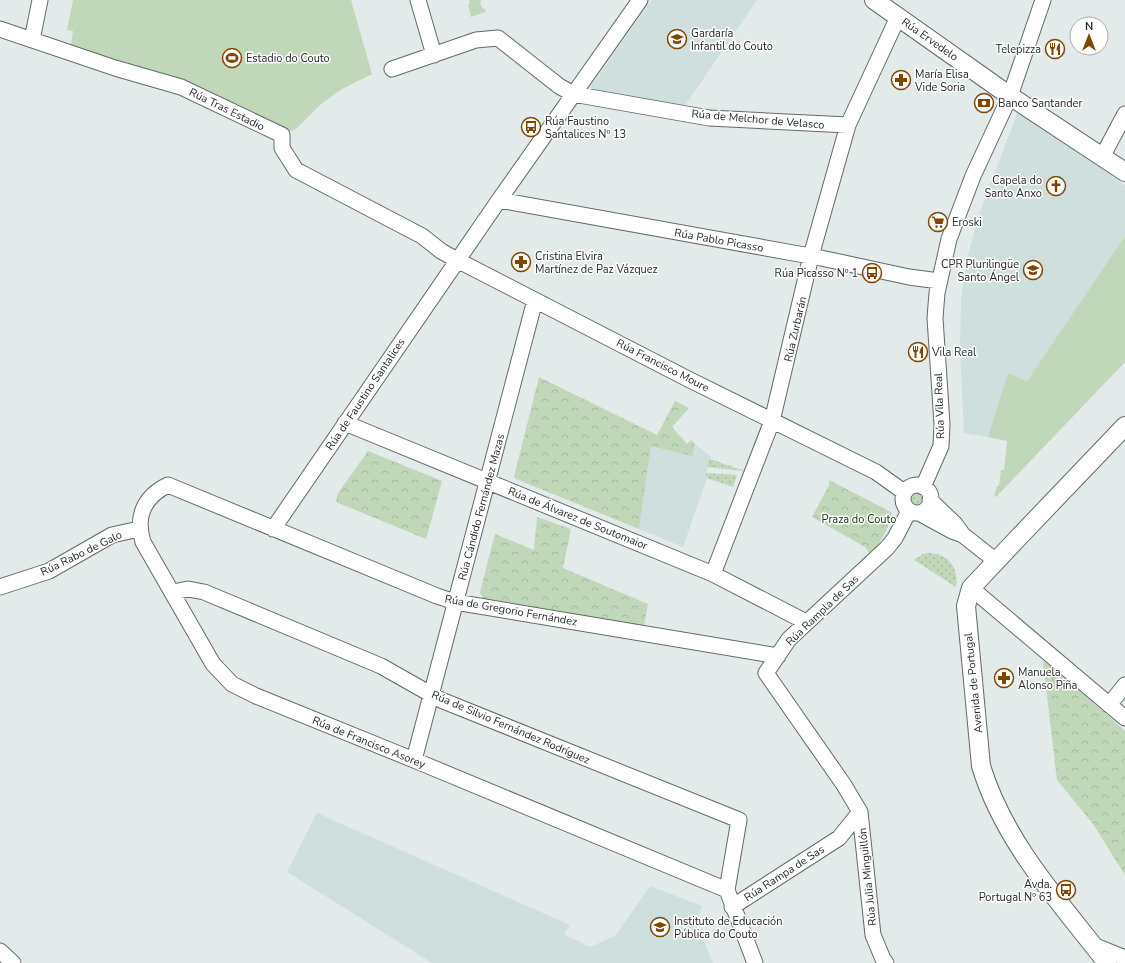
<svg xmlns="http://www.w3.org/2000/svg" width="1125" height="963" viewBox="0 0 1125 963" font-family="'Nunito Sans',sans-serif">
  <defs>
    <pattern id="forest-crowns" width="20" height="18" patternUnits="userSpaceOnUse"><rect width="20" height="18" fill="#c1d7b9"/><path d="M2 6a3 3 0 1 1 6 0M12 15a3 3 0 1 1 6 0" fill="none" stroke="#a6b99f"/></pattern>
    <pattern id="garden-dots" width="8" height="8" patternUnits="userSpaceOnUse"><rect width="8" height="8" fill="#c1d7b9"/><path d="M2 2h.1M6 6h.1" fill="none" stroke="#a6b99f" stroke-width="1.8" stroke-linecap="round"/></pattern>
  </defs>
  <rect width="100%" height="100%" fill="#e3eaea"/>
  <!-- built -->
  <path fill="#cfdfdd" d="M651 0H757L684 107 590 88Z
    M1018 111 1125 185V236L1027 381 1008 374 988 437 964 433 960 350 961 300 967 259 977 220Z
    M695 444 711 457 706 473 707 478 683 547 639 529 651 445 692 456Z
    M317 813 570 925 564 934 590 947 615 936 650 886 702 906 696 921 713 963H432L287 872Z"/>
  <!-- grass -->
  <path fill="#c1d7b9" d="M73 0H351L372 74 340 90 320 105 296 129 292 131 70 50 73 31 67 30Z
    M469 0H482L480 2 482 8 485 9 486 12 471 17 468 5 470 4Z
    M1125 236V362L997 496 994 497 997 486H999L1001 470H1004L1007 441 988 437 1008 373 1027 381Z"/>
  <!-- forest -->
  <path fill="url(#forest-crowns)" d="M539 377 657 435 675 401 689 408 672 427 687 444 691 440 695 444 692 456 651 446 639 529 516 479 514 477Z
    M368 451 442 481 426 539 336 502 338 493Z
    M829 480 891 512C893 522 878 548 870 554L865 547 812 517 829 485Z
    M537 517 571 529 563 568 648 604 644 626 483 598 480 592 495 534 534 550Z
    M1045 659 1125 731V875L1093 824 1057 780 1043 662Z"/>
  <!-- garden -->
  <path fill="url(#garden-dots)" d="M710 459 745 471 707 467Z
    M706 473 737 475 733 487 707 478Z
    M908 499a8 8 0 1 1 16 0a8 8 0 1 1-16 0Z
    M929 553C949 554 959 568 956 587L914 560 923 554Z"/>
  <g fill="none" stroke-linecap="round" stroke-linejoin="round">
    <defs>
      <path id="minor" d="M418 0 434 55
        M0 29 115 68 181 87 282 135V148L296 170 422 236 441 251 457 260 688 379 876 472 904 492
        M32 40 40 0
        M392 69 476 40 498 38 559 86 573 94 709 118 848 125
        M1102 157 1125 114
        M499 200 821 258 909 277 939 281
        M345 423 713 574 806 622
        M903 499a14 14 0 1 1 28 0a14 14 0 1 1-28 0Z
        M923 487 941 446 942 424 935 318 937 293 949 239 973 176 1010 96 1043 0
        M930 500 955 524 961 532
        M919 513 952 531 963 535 996 561
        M273 529 499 200 640 0
        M713 574 772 421 811 256 848 125 898 17
        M0 587 49 571 112 535 139 529
        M971 588 1125 718
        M173 592 188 589 204 592 381 666 441 700 739 820 727 890 755 963
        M1109 705 1125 685
        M414 760 535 300
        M727 890 414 760 256 696 232 684 213 664 143 542C135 516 145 496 168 485L437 596 455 602 778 656
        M732 907 839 838 860 812
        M1093 945 1125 958
        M0 951 13 963
        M886 963 883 959 873 935 860 812 844 785 766 673 789 639 887 548 895 538 909 511"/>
      <path id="tertiary" d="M874 0 1010 96 1125 172
        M1107 963C1059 901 1004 842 981 766L966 606 971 588 1017 539 1125 426"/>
    </defs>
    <!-- minor casing -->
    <use href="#minor" stroke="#636969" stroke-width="17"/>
    <!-- tertiary casing -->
    <use href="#tertiary" stroke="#636969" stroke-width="20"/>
    <!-- minor -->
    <use href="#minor" stroke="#fff" stroke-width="15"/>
    <!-- tertiary -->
    <use href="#tertiary" stroke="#fff" stroke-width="18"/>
  </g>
  <!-- icons -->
  <defs>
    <symbol id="school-ring" viewBox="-11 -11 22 22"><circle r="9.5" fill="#fff" stroke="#814500" stroke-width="1.5"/><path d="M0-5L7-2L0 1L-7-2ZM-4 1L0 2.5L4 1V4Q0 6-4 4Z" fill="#814500"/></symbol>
    <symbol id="restaurant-ring" viewBox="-11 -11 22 22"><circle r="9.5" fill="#fff" stroke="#814500" stroke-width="1.5"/><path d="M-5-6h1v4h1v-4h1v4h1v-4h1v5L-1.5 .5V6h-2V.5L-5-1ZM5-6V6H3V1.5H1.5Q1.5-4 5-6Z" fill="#814500"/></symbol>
    <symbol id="stadium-ring" viewBox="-11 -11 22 22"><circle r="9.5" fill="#fff" stroke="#814500" stroke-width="1.5"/><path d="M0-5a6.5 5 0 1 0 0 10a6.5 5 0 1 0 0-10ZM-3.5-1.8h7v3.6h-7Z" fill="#814500"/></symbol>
    <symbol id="pharmacy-ring" viewBox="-11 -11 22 22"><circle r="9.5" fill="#fff" stroke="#814500" stroke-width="1.5"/><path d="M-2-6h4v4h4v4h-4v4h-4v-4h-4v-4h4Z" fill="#814500"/></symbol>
    <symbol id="bank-ring" viewBox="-11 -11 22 22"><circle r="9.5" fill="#fff" stroke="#814500" stroke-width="1.5"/><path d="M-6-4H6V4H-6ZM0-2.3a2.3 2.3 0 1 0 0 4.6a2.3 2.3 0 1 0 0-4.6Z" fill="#814500"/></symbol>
    <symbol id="bus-ring" viewBox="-11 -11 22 22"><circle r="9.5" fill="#fff" stroke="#814500" stroke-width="1.5"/><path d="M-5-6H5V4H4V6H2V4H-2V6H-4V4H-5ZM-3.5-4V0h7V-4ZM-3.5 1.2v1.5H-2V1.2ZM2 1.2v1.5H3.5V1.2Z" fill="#814500"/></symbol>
    <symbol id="church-ring" viewBox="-11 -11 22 22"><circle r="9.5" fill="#fff" stroke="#814500" stroke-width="1.5"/><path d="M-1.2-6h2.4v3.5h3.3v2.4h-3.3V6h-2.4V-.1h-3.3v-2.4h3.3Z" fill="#814500"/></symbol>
    <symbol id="supermarket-ring" viewBox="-11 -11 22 22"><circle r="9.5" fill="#fff" stroke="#814500" stroke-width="1.5"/><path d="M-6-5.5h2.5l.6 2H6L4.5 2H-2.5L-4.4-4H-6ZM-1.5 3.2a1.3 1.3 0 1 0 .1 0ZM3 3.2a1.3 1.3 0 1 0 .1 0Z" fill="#814500"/></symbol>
  </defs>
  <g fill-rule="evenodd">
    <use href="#school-ring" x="666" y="28" width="22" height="22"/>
    <use href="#restaurant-ring" x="1044" y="38" width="22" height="22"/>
    <use href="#stadium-ring" x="221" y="47" width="22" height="22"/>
    <use href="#pharmacy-ring" x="890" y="69" width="22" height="22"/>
    <use href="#bank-ring" x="973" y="92" width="22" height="22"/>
    <use href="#bus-ring" x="520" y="116" width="22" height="22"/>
    <use href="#church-ring" x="1045" y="175" width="22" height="22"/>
    <use href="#supermarket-ring" x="927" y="211" width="22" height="22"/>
    <use href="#pharmacy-ring" x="510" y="251" width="22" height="22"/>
    <use href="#school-ring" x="1022" y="259" width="22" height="22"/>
    <use href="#bus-ring" x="861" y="262" width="22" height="22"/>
    <use href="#restaurant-ring" x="907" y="341" width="22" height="22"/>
    <use href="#pharmacy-ring" x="993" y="667" width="22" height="22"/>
    <use href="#bus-ring" x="1055" y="879" width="22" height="22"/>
    <use href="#school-ring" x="649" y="916" width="22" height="22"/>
  </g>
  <g text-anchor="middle" stroke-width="3" stroke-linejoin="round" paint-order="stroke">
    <!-- poi labels -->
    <g font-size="11" fill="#272929" stroke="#fff" text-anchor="start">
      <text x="691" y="37">Gardaría<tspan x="691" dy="13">Infantil do Couto</tspan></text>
      <text x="1041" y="53" text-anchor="end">Telepizza</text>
      <text x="246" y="62">Estadio do Couto</text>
      <text x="915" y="78">María Elisa<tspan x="915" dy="13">Vide Soria</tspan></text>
      <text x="998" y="107">Banco Santander</text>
      <text x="545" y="125">Rúa Faustino<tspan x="545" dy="13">Santalices Nº 13</tspan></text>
      <text x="1042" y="184" text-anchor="end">Capela do<tspan x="1042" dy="13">Santo Anxo</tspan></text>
      <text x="952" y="226">Eroski</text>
      <text x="535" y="260">Cristina Elvira<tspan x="535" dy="13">Martínez de Paz Vázquez</tspan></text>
      <text x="1019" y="268" text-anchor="end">CPR Plurilingüe<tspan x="1019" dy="13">Santo Ángel</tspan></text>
      <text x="858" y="277" text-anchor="end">Rúa Picasso Nº 1</text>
      <text x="932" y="356">Vila Real</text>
      <text x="1018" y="676">Manuela<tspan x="1018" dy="13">Alonso Piña</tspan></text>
      <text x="1052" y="888" text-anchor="end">Avda.<tspan x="1052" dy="13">Portugal Nº 63</tspan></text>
      <text x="674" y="925">Instituto de Educación<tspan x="674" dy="13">Pública do Couto</tspan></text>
    </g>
    <!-- street labels -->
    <g font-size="11" fill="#272929" stroke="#fff">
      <text transform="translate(930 39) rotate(35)" y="4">Rúa Ervedelo</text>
      <text transform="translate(227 109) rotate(26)" y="4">Rúa Tras Estadio</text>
      <text transform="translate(758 119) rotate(5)" y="4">Rúa de Melchor de Velasco</text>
      <text transform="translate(719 240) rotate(10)" y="4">Rúa Pablo Picasso</text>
      <text transform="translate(795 329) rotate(-77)" y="4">Rúa Zurbarán</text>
      <text transform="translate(663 365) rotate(27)" y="4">Rúa Francisco Moure</text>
      <text transform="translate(365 394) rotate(-56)" y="4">Rúa de Faustino Santalices</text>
      <text transform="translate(939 406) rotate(-92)" y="4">Rúa Vila Real</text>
      <text transform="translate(481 507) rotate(-75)" y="4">Rúa Cándido Fernández Mazas</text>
      <text transform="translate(578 518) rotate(22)" y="4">Rúa de Álvarez de Soutomaior</text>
      <text transform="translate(81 553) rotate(-26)" y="4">Rúa Rabo de Galo</text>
      <text transform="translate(511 610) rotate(10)" y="4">Rúa de Gregorio Fernández</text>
      <text transform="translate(822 610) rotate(-44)" y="4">Rúa Rampla de Sas</text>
      <text transform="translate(973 683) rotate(-96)" y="4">Avenida de Portugal</text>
      <text transform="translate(511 727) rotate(23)" y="4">Rúa de Silvio Fernández Rodríguez</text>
      <text transform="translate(369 742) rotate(22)" y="4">Rúa de Francisco Asorey</text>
      <text transform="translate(784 873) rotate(-33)" y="4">Rúa Rampa de Sas</text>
      <text transform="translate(867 877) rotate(-96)" y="4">Rúa Julia Minguillón</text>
    </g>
    <!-- park labels -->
    <g font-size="11" fill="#103500" stroke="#fff">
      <text x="859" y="523">Praza do Couto</text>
    </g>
  </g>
  <!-- north arrow -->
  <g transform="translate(1089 36)"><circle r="19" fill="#ffffff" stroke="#a9a9a9"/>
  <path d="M0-3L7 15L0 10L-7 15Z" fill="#814500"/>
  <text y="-6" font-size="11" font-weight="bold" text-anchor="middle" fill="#272929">N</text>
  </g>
</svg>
